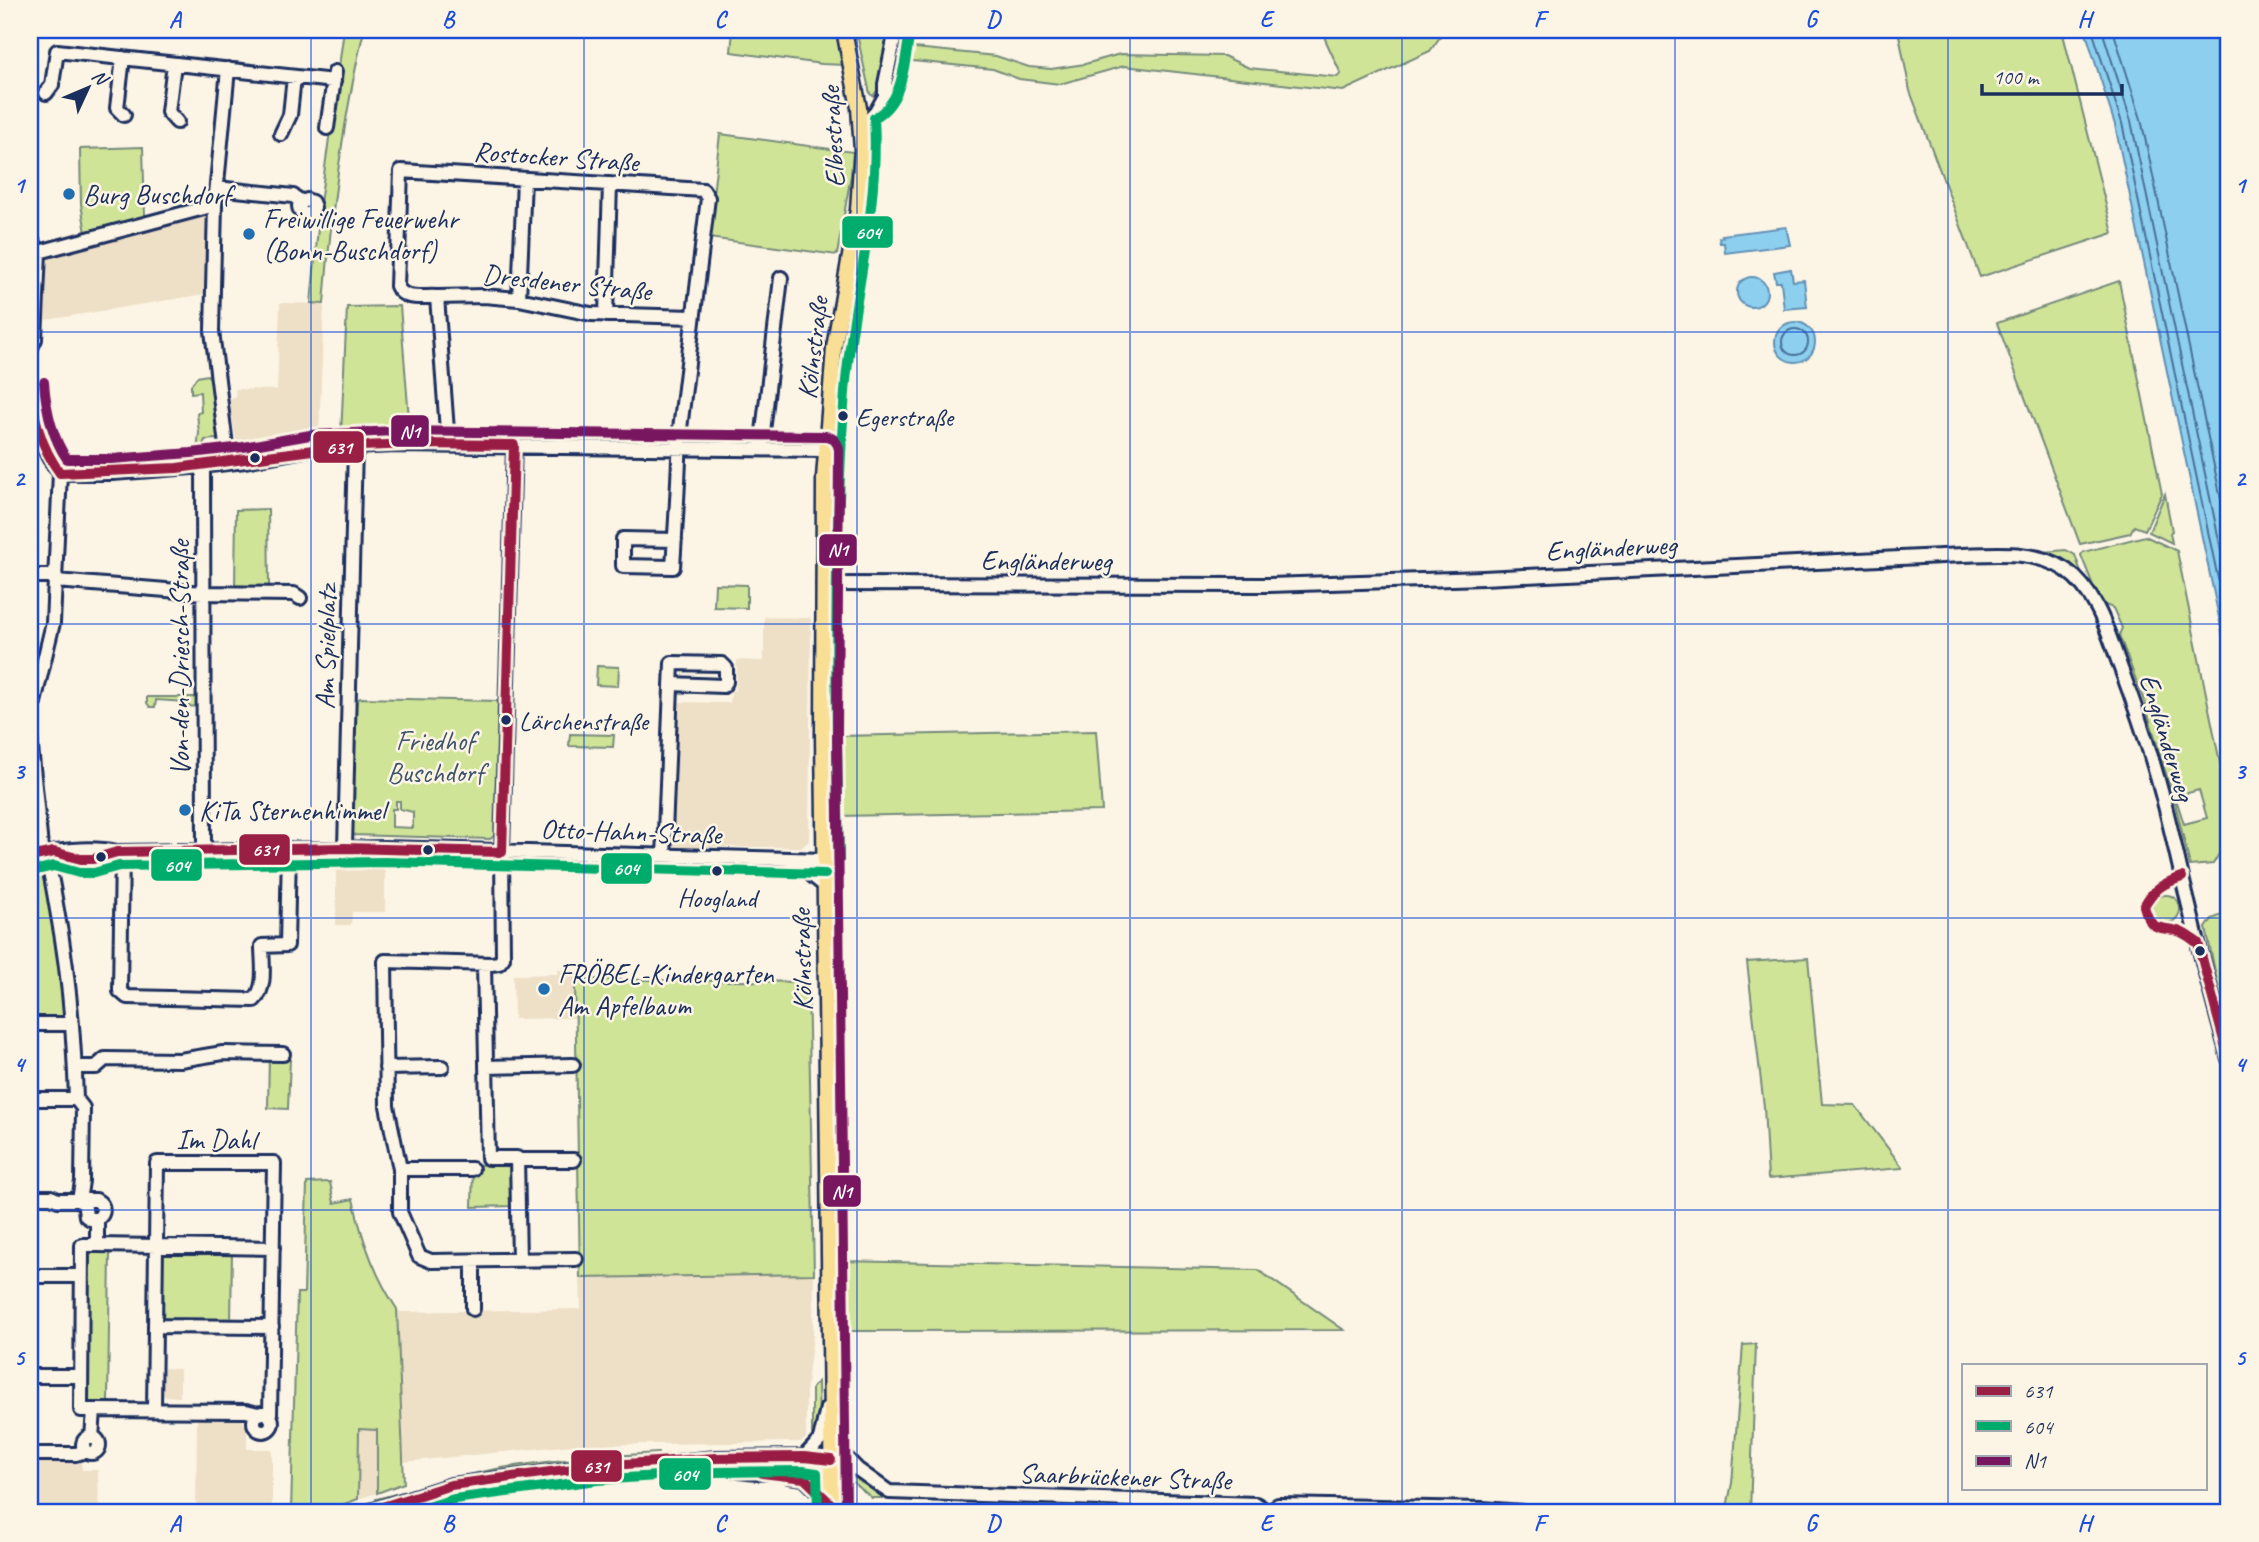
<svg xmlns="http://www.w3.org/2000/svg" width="2259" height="1542" viewBox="0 0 2259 1542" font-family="Caveat,sans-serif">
  <rect width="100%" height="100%" fill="#fcf5e5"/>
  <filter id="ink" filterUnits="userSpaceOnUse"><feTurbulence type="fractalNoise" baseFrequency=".0143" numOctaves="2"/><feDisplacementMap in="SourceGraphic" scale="14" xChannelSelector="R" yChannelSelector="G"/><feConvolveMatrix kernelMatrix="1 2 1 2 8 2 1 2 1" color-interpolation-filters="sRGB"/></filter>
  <g filter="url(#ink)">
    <!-- built -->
    <path fill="#eedfc7" d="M200 214 206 217 209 224 205 294 40 321 44 257Z
      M280 303 324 304 319 438 243 450 237 446 229 398 236 397 235 389 277 390Z
      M764 617 811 618 809 841 802 847H673L677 702 730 703 731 691 736 690 737 660 764 661Z
      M385 856V912H352L351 925H336V857Z
      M558 970H575L576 1018 514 1019 513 975 557 974Z
      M814 1274 813 1335 806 1392V1438L801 1442 573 1445 403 1462 397 1309 401 1312 581 1309 580 1278Z
      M164 1368 180 1369V1397L163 1396Z
      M197 1418 242 1420 247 1428V1449H272V1512H196Z
      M358 1429H377V1493L358 1499Z
      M30 1463H81L82 1470H98L99 1512H30Z"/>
    <!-- green -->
    <path fill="#d0e498" stroke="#768a7b" stroke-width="2" fill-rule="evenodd" d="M344 30H364C343 120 331 212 324 304L311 303 321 196Z
      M733 30H837L845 65 822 64 731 52Z
      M856 30H892L891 33H888L887 40 889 41 879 88 873 96 870 94Z
      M1337 30H1445L1430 51 1343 91 1124 66 1060 84 1019 79 993 69 903 60 905 47 996 56 1029 67 1051 69 1085 64 1120 54 1224 56 1249 68 1337 77 1341 74 1325 39V35Z
      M1898 30H2062L2113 233 1980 277 1910 91Z
      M720 134 853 152 851 175 837 255 708 238Z
      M143 147 145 218 86 233 81 204 80 149Z
      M2119 281 2162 494 2145 530 2134 526 2130 533 2080 544 1997 323Z
      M400 306 410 431 341 435 347 307Z
      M207 375 212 380 220 442 215 439 205 440 201 449 207 458 196 459 199 433 197 413 201 412 200 392 191 393V385L197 377Z
      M2165 494 2172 531 2170 533 2172 543 2149 532Z
      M268 509 269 587H235L236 510Z
      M2145 536 2177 551 2229 807V812H2227L2229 833 2227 834 2229 841 2226 842 2213 864 2190 866 2175 803 2177 802 2184 824 2207 818 2199 790 2173 797 2144 701 2119 635 2122 628 2113 608 2105 605 2093 585 2081 555 2083 552Z
      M2066 550 2075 555 2082 575 2059 559 2043 552Z
      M715 584 747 585V608L714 607Z
      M597 666 619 667 618 686 596 685Z
      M147 697H198V707L188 706 187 702 156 700 155 707H150L147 703Z
      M360 698 498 701 494 836 490 839 352 835 356 702ZM396 801H400V809L413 812V828L392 827V809H396Z
      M1096 731 1102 811 839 816 837 736Z
      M570 734 614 735 613 747 569 746Z
      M40 862 42 863 58 946 65 1012 61 1018 30 1020V864Z
      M2152 909a14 14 0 1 1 28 0a14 14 0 1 1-28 0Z
      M2229 912V1026L2220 996 2206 928 2212 919Z
      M1808 958 1822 1104 1855 1105 1903 1168 1768 1179 1764 1107 1747 962Z
      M575 979 808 982 814 1274 580 1278Z
      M269 1057 290 1058 288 1109 268 1108Z
      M508 1164 511 1166 514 1175H510V1194H514V1206L472 1207 473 1165Z
      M330 1182 334 1203 353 1199C361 1237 375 1276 397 1309L404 1483 377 1493V1430L359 1429 358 1499 323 1512H291L297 1293H304L307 1183Z
      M232 1250 231 1324 164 1321 161 1315 162 1257 164 1252Z
      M88 1251H110L108 1403 87 1402Z
      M842 1261 1258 1270 1344 1330 844 1331Z
      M1756 1344 1750 1512H1726L1732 1483 1743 1345Z
      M818 1381 819 1423 814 1439 812 1438V1388Z
      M658 1453V1456C562 1460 469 1475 377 1502L376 1499C414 1489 452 1478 491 1470 546 1460 602 1456 658 1453Z
      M846 1472H853L882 1494 883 1498H872L847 1477Z"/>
    <!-- water -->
    <path fill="#8dcfee" stroke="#5f8fb4" stroke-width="2" d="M2085 30H2229V665L2115 125Z
      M1786 227 1790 245 1725 253 1724 243H1720L1719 238 1723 237 1722 235Z
      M1791 269 1793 281 1804 280 1807 307 1784 309 1781 282H1776L1774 272Z
      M1737 292a15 15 0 1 1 30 0a15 15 0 1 1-30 0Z
      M1775 342a20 20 0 1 1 40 0a20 20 0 1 1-40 0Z"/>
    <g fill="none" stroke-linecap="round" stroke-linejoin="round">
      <!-- shore -->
      <path stroke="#496f98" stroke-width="2" d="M2092 30 2122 123 2229 631
        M2102 30 2131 121 2229 588
        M2113 30 2141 119 2229 537
        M1782 342a13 13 0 1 1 26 0a13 13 0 1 1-26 0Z"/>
      <defs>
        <path id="minor" d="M123 58 117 108 124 115
          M174 64 168 112 177 122
          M46 93 52 85 57 51 334 81
          M327 128 335 72
          M861 128 876 112 885 96V84L896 30
          M281 134 290 115 294 77
          M217 188 293 196 302 202 307 200 312 202 314 207 311 214 306 215 300 211 299 206 302 202
          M30 237 39 252 35 339 30 350
          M39 252 215 205
          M437 297 484 296 519 299 591 314 693 317
          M519 299 524 179
          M606 315 610 184
          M30 383C32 415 39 449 60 473L53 623 32 711 30 737 41 847C51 867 53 888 57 910 69 973 74 1035 76 1099L83 1108 82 1181 79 1201
          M448 444 437 297C423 296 403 301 397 286L401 171 703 190 708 198 680 429C679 475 676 521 673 567L623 566V539L675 540
          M514 445 502 852 503 958 499 963 491 964 385 961 387 1106 400 1169V1212L419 1256 431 1261 576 1259
          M761 449 781 278
          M228 462 212 331 215 205 228 69
          M203 465 204 851
          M60 473H112L192 467 245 461 311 449 396 445 825 450
          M30 576H56
          M56 581 203 593 294 594 300 598
          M823 584 1269 585 1483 578 1963 555C1997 554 2037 550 2066 570 2097 592 2108 633 2120 666 2137 711 2152 756 2164 802 2173 836 2180 871 2189 906 2201 957 2215 1008 2229 1059
          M345 848 355 447
          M122 852 120 991 127 997 254 1000C267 988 262 962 262 946L287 945 289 849
          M63 854C80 859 92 860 110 854
          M30 857C58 851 88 846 117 852L385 848 825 860
          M664 857 672 663 722 664 726 668V682L723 686 671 684
          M786 864 804 869 824 885
          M484 964 488 1158H517L519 1260
          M30 1024H72
          M75 1067H96L105 1059 180 1060 223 1053 283 1054
          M486 1067 573 1065
          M386 1068 442 1067
          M30 1099H76
          M518 1160H574
          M400 1169H472
          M30 1197H51L58 1200H96C105 1205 105 1214 97 1219
          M84 1201 86 1216 91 1219H97
          M97 1245 273 1248
          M473 1261V1309
          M30 1276H82
          M155 1326 272 1327
          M30 1376H81
          M94 1410H81L82 1245H97V1219
          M154 1410 157 1163H274L270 1417
          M254 1422a9 9 0 1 1 18 0a9 9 0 1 1-18 0Z
          M83 1445a8 8 0 1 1 16 0a8 8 0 1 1-16 0Z
          M92 1438 94 1410 246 1411 258 1414
          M831 1442 857 1469 889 1492 1256 1504 1268 1512
          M30 1454H76L86 1451
          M804 1457 820 1440 827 1408
          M692 1466 757 1473 850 1467 857 1469
          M789 1476 804 1478 832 1505
          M367 1512 451 1485 596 1466 664 1463 716 1458 804 1457 831 1460
          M397 1512 484 1487
          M1268 1512 1278 1505 1483 1509 1522 1512"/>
        <path id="major" d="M832 1512 823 734 824 478 834 348 858 210 862 150 859 108 844 30"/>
      </defs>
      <!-- minor casing -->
      <use href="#minor" stroke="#1b2f5e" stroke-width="18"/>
      <!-- major casing -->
      <use href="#major" stroke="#1b2f5e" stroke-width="19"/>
      <!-- minor -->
      <use href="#minor" stroke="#fcf5e5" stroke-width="12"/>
      <!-- major -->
      <use href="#major" stroke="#f9df96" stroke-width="14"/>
      <defs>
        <path id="bus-1" d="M30 383C33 416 40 446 60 473
          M60 473 177 468 336 447 412 444 514 445
          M502 852 514 445
          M30 857 54 852 81 859H93L117 852 345 848 502 852
          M2182 877C2164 883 2153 889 2144 906 2151 932 2157 926 2178 931 2185 933 2192 939 2198 943
          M2198 943 2229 1059
          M762 1473 804 1478 832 1505
          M367 1512 451 1485 596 1466 716 1458 804 1457 831 1460"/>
        <path id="bus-2" d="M839 860C836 704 833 547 845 392 852 300 880 210 874 118 904 102 904 63 910 33
          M33 871 54 866 79 873H94L119 866 385 862 825 874
          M412 1512 454 1499 597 1480 717 1472 803 1471 817 1473 818 1512"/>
        <path id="bus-3" d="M44 382C46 409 51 436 67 459H111L191 453 243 447 310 435 395 431 825 436C833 437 838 442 839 450L837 734 846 1512"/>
      </defs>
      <!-- bus-1 casing -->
      <use href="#bus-1" stroke="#fcf5e5" stroke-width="16"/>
      <!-- bus-2 casing -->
      <use href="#bus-2" stroke="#fcf5e5" stroke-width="16"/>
      <!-- bus-3 casing -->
      <use href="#bus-3" stroke="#fcf5e5" stroke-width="16"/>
      <!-- bus-1 -->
      <use href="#bus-1" stroke="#991f44" stroke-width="10"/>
      <!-- bus-2 -->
      <use href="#bus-2" stroke="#00ac6c" stroke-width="10"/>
      <!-- bus-3 -->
      <use href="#bus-3" stroke="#791660" stroke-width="10"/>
    </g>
  </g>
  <!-- grid -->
  <path fill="none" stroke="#1d4ed8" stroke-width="2" stroke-opacity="0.55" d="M311 30V1512M584 30V1512M857 30V1512M1130 30V1512M1402 30V1512M1675 30V1512M1948 30V1512M30 332H2229M30 624H2229M30 918H2229M30 1210H2229"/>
  <!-- markers -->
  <g fill="#1f6fb2" stroke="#fcf5e5" stroke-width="2.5">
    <circle cx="69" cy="194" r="7"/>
    <circle cx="249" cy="234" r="7"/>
    <circle cx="185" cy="810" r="7"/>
    <circle cx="544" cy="989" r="7"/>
  </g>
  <g fill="#1b2f5e" stroke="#fcf5e5" stroke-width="2.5">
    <circle cx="843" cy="416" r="6"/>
    <circle cx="255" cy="458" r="6"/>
    <circle cx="506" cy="720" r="6"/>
    <circle cx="428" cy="850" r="6"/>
    <circle cx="101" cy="857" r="6"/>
    <circle cx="717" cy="871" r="6"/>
    <circle cx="2200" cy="951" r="6"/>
  </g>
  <g text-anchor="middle" stroke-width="5" stroke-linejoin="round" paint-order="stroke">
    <!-- bus labels -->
    <g font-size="26" fill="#1b2f5e" stroke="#fcf5e5" text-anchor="start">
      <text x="856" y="426">Egerstraße</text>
      <text x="519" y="730">Lärchenstraße</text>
      <text x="717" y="907" text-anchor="middle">Hoogland</text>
    </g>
    <!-- street labels -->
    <g font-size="28" fill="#1b2f5e" stroke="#fcf5e5">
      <text transform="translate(832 137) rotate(-93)" y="10">Elbestraße</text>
      <text transform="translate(556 156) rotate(4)" y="10">Rostocker Straße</text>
      <text transform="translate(567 282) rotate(6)" y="10">Dresdener Straße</text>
      <text transform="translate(812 348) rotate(-83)" y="10">Kölnstraße</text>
      <text transform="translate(1611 547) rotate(-3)" y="10">Engländerweg</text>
      <text x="1046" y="570">Engländerweg</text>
      <text transform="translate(325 647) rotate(-89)" y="10">Am Spielplatz</text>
      <text transform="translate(179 658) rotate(-90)" y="10">Von-den-Driesch-Straße</text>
      <text transform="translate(2168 737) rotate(73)" y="10">Engländerweg</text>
      <text transform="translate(631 831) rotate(2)" y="10">Otto-Hahn-Straße</text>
      <text transform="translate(801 960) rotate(-91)" y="10">Kölnstraße</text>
      <text x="216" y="1149">Im Dahl</text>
      <text transform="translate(1125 1476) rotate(2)" y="10">Saarbrückener Straße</text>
    </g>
    <!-- poi labels -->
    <g font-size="28" fill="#1b2f5e" stroke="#fcf5e5" text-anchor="start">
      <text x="83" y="204">Burg Buschdorf</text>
      <text x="263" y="228">Freiwillige Feuerwehr<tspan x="263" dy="32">(Bonn-Buschdorf)</tspan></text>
      <text x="199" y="820">KiTa Sternenhimmel</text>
      <text x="558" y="983">FRÖBEL-Kindergarten<tspan x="558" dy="32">Am Apfelbaum</tspan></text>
    </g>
    <!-- park labels -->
    <g font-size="28" fill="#3f536a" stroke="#fcf5e5">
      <text x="435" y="750">Friedhof<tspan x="435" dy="32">Buschdorf</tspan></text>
    </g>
  </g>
  <g stroke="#fcf5e5" stroke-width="2.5">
    <rect x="841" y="215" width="53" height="34" rx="7" fill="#00ac6c"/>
    <rect x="390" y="414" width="40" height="34" rx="7" fill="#791660"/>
    <rect x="312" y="430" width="53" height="34" rx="7" fill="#991f44"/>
    <rect x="818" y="533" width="40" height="34" rx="7" fill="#791660"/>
    <rect x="238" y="833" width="53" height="33" rx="7" fill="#991f44"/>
    <rect x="150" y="848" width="53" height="34" rx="7" fill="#00ac6c"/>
    <rect x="600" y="852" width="53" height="33" rx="7" fill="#00ac6c"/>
    <rect x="822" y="1174" width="40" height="34" rx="7" fill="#791660"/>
    <rect x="570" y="1449" width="53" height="34" rx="7" fill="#991f44"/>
    <rect x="658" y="1457" width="54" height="34" rx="7" fill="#00ac6c"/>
  </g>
  <g font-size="19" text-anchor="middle" font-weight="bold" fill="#fff">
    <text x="868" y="239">604</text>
    <text x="410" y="438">N1</text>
    <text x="339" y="454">631</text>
    <text x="838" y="556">N1</text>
    <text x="265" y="856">631</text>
    <text x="177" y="872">604</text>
    <text x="626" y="875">604</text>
    <text x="842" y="1198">N1</text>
    <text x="596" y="1473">631</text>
    <text x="685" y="1481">604</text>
  </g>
  <!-- margin -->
  <rect width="2259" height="1542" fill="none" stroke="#fcf5e5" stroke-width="77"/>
  <!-- legend -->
  <rect x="1962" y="1364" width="245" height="126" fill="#fcf5e5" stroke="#a2a6af" stroke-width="2"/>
  <rect x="1976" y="1386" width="35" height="10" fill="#991f44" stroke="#a2a6af" stroke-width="2"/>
  <text x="2024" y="1398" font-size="21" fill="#1b2f5e">631</text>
  <rect x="1976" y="1421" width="35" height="10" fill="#00ac6c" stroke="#a2a6af" stroke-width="2"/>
  <text x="2024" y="1434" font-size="21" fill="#1b2f5e">604</text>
  <rect x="1976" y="1456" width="35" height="10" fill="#791660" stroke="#a2a6af" stroke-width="2"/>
  <text x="2024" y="1468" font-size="21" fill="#1b2f5e">N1</text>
  <!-- north arrow -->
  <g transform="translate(88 88) rotate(46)" stroke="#fcf5e5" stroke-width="5" paint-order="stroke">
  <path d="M0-5L12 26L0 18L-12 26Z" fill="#1b2f5e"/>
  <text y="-10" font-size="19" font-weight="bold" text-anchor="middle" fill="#1b2f5e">N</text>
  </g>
  <!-- scale -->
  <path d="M1982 84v10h140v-10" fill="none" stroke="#1b2f5e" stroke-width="3.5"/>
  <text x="1993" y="84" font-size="21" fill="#1b2f5e" stroke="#fcf5e5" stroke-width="5" paint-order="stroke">100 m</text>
  <rect x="38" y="38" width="2182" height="1466" fill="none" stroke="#1d4ed8" stroke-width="2.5"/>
  <g font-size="23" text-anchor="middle" font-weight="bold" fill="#1d4ed8">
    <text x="175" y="27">A</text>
    <text x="448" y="27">B</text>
    <text x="720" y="27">C</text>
    <text x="993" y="27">D</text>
    <text x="1266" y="27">E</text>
    <text x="1539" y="27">F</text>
    <text x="1811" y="27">G</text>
    <text x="2084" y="27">H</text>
    <text x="19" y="193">1</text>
    <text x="2240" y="193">1</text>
    <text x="19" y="486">2</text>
    <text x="2240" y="486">2</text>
    <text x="19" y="779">3</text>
    <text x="2240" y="779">3</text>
    <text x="19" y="1072">4</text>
    <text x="2240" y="1072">4</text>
    <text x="19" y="1365">5</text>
    <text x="2240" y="1365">5</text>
    <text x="175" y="1531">A</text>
    <text x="448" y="1531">B</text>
    <text x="720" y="1531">C</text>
    <text x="993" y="1531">D</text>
    <text x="1266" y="1531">E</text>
    <text x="1539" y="1531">F</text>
    <text x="1811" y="1531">G</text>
    <text x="2084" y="1531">H</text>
  </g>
</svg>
